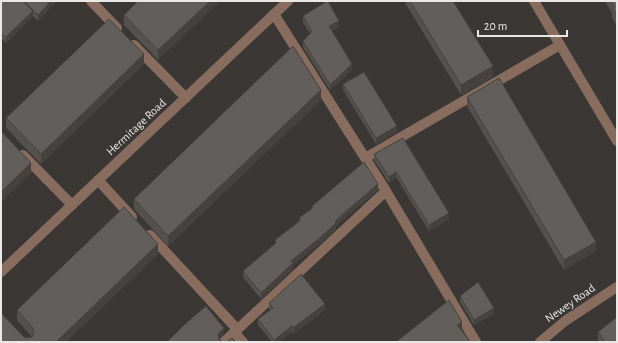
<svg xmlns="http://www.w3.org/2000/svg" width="618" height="343" viewBox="0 0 618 343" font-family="'Alegreya Sans',sans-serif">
  <rect width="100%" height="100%" fill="#3a3735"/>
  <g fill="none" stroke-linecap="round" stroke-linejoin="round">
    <!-- service -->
    <path stroke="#886d5e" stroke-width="10" d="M91 1 117 28
      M274 14 386 191 476 342
      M134 45 186 98
      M23 155 72 205
      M365 158 560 45
      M98 180 132 217
      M150 235 237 329
      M234 332 243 342
      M224 342 386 191"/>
    <!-- minor -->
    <path stroke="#886d5e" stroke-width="10" d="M534 1 617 141
      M1 272 288 1
      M540 342 565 321 617 287"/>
  </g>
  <!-- wall -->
  <path fill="#54514f" d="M1 1H57L38 21 33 16 6 43 1 38Z
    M220 1 158 60 124 25V15Z
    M404 1H453L493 77 461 95Z
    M605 1H617V26L612 18V13Z
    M303 16 339 26 332 31 352 70 330 90 303 47V41L310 34 303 22Z
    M144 64 41 164 6 128V118Z
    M343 84 397 132 376 144 343 90Z
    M467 97 596 251 564 270 467 106Z
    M321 100 168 246 134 209V199Z
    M374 154 449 213V219L429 231 396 177 389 183 374 160Z
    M378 190 339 223 336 227V229L321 243 293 265V269L261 299 243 277V271L275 244V240L299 221V218L312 208V206Z
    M158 254 66 342H1L32 337 17 320V310Z
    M460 296 494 314 474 325 460 302Z
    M269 303 325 310 293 334 292 332 279 342H272L258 325V319L270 310 269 309Z
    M598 332 617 342H598Z"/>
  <!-- shaded-wall -->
  <path fill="#454240" d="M51 1H57L38 21V15Z
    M210 1H220L158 60V50Z
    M33 11V16L6 43V37Z
    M339 21V26L329 32V26Z
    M144 54V64L41 164V154Z
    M352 64V70L330 90V85Z
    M493 66V77L461 95V85Z
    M321 90V100L168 246V236Z
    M397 126V132L376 144V138Z
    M31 163V173L1 202V192Z
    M396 172V177L389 183V177Z
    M378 184V190L339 223 336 227V229L321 243 293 265V269L261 299V293L291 261Z
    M449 213V219L429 231V225Z
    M596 242V251L564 270V260Z
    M158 244V254L66 342H56Z
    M325 304V310L293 334V328Z
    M494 308V314L474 325V320Z
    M462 322V332L457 325Z
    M292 326V332L279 342H274V340Z
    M224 328V333L218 340V334Z"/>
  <!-- building -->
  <path fill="#625e5c" stroke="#454240" d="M1 1H23L33 11 6 37 1 33Z
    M24 1H51L38 15Z
    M138 1H210L158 50 124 15Z
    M327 1H328L339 21 329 26 352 64 330 85 303 41 312 32 303 16Z
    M410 1H453L493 66 461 85Z
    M611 1H617V16L612 8 614 7Z
    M109 19 144 54 41 154 6 118Z
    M293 46 321 90 168 236 134 199Z
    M364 72 397 126 376 138 343 84Z
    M499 78 596 242 564 260 467 97Z
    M1 131 31 163 1 192Z
    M403 138 449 213 429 225 396 172 389 177 374 154Z
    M364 162 378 184 339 217 335 222 336 223 321 237 291 261 293 263 261 293 243 271 276 243 275 240 301 220 299 218 313 208 312 206Z
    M124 207 158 244 56 342H1V315L2 314 24 337 26 338 32 337 34 333 33 328 17 310Z
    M301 274 325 304 293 328 292 326 274 340 258 319 273 308 269 303Z
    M478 282 494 308 474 320 460 296Z
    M449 300 462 322 457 325 470 341 469 342H396Z
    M206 306 224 328 218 334 219 340 224 342H167L184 325Z
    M617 317V342H605L598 332Z
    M232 338 235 342H226Z"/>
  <g text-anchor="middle" stroke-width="3" stroke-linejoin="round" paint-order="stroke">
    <!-- street labels -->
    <g font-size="12" fill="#ebe9e7" stroke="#3a3735">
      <text transform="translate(136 127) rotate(-43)" y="4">Hermitage Road</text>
      <text transform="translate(570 303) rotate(-35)" y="4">Newey Road</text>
    </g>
  </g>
  <!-- border -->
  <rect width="618" height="343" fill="none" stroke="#ebe9e7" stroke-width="4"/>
  <!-- scale -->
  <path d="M478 30v6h89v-6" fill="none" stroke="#ebe9e7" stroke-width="2"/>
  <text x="484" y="30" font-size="12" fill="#ebe9e7" stroke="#3a3735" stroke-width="3" paint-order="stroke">20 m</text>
</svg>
